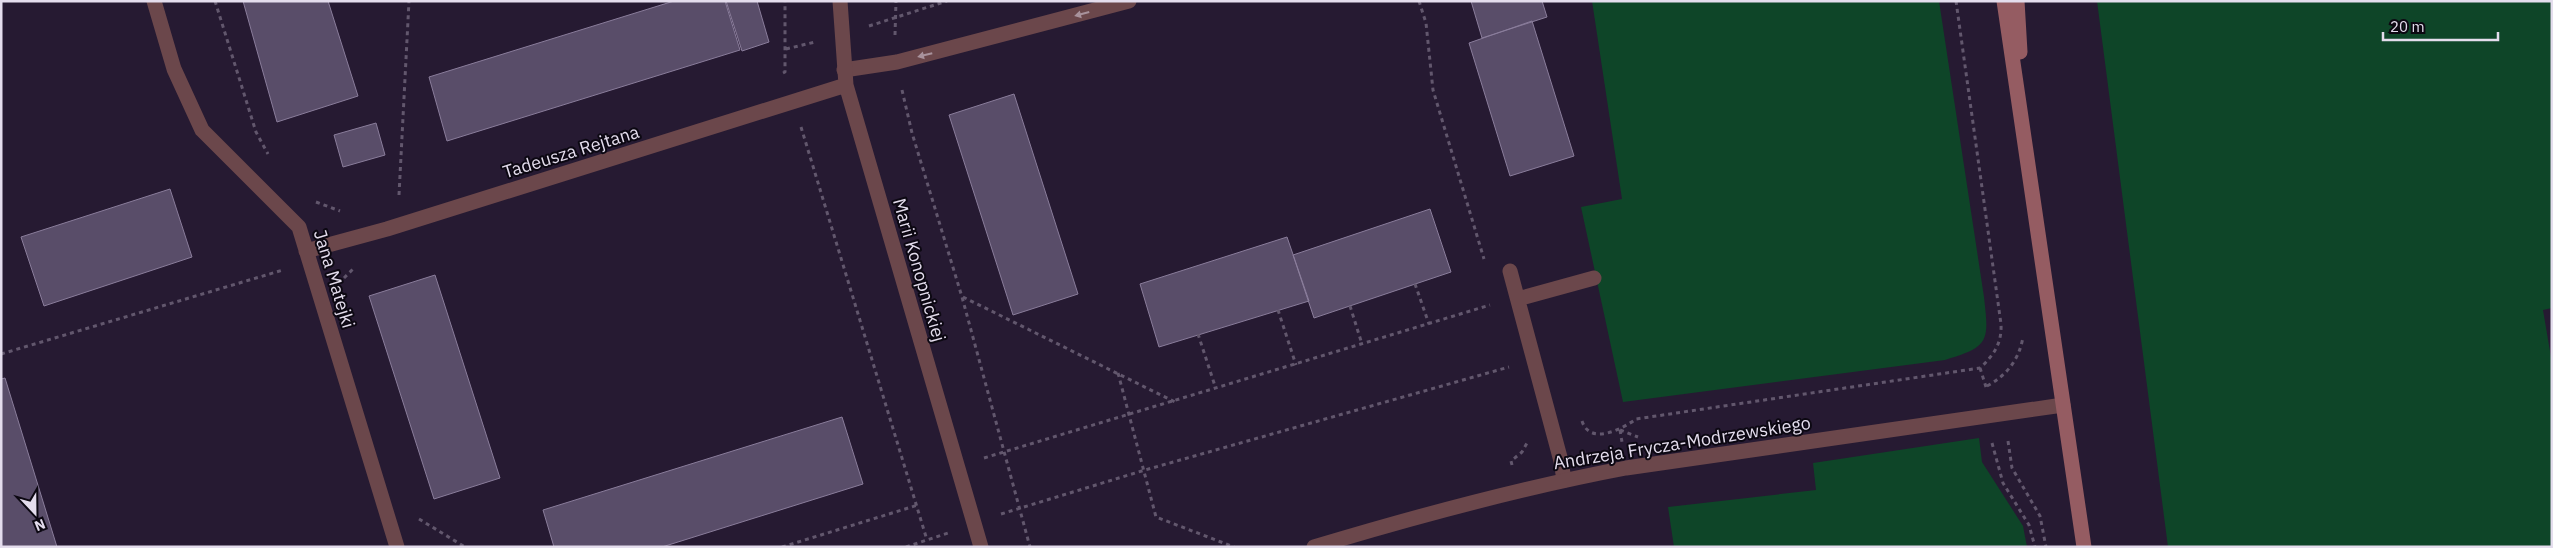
<svg xmlns="http://www.w3.org/2000/svg" width="2553" height="548" viewBox="0 0 2553 548" font-family="'IBM Plex Sans',sans-serif">
  <rect width="100%" height="100%" fill="#261a32"/>
  <!-- green -->
  <path fill="#0e4528" d="M1592 1H1939L1984 297C1989 341 1990 347 1945 360L1623 402 1581 207 1622 199Z
    M2097 1H2552V308L2543 310 2552 363V547H2168Z
    M1979 438 1982 462 2023 526 2027 547H1674L1668 507 1816 490 1813 463Z"/>
  <!-- building -->
  <path fill="#594d69" stroke="#8a7d9b" d="M243 1H328L358 96 277 122Z
    M674 1H725L740 50 447 141 429 77Z
    M726 1H757L769 42 742 51Z
    M1471 1H1542L1547 17 1482 38Z
    M1532 21 1574 156 1510 176 1469 43Z
    M1014 94 1078 294 1013 315 949 115Z
    M376 123 385 155 343 167 334 135Z
    M170 189 192 257 44 306 21 237Z
    M1430 209 1451 272 1314 318 1293 255Z
    M1287 237 1309 301 1159 347 1140 284Z
    M435 275 500 478 434 499 369 296Z
    M5 378 57 547H1V379Z
    M842 417 863 484 662 547H554L543 510Z"/>
  <g fill="none" stroke-linecap="round" stroke-linejoin="round">
    <!-- path -->
    <path stroke="#62576d" stroke-width="3" stroke-dasharray="4 4" stroke-linecap="butt" d="M215 1 256 132 268 154
      M1419 1 1426 23 1433 90 1484 259
      M869 26 947 1
      M895 35 896 1
      M786 49 815 42
      M783 73 785 72V1
      M902 90 912 133 962 297 1030 547
      M801 127 927 540
      M399 195 409 1
      M316 202 340 211
      M344 278 354 268
      M1415 284 1429 324
      M963 297 1175 402
      M1350 306 1362 344
      M1278 310 1296 365
      M1198 334 1216 389
      M1 354 283 270
      M1980 368 1986 387
      M1118 373 1156 517 1234 547
      M1987 386C2007 375 2019 360 2023 337
      M1582 421C1590 446 1622 429 1636 419L1980 368C1994 355 2002 343 2001 324L1956 1
      M1620 430 1638 437
      M1620 430 1622 442
      M2008 441 2012 468 2040 516 2046 547
      M1992 443 2003 483 2029 525 2035 547
      M984 458 1490 305
      M1512 465 1511 461 1522 452 1527 443
      M1001 514 1145 470 1509 367
      M419 519 465 547
      M782 547 918 505
      M906 547 948 533"/>
    <!-- lane -->
    <path stroke="#6b474b" stroke-width="15" d="M844 70 897 62 1129 1
      M1510 271 1561 461 1564 480
      M1518 299 1594 278"/>
    <!-- street -->
    <path stroke="#6b474b" stroke-width="15" d="M154 1 174 69 202 130 299 227 397 547
      M840 1 846 85 981 547
      M306 251 387 229 846 85
      M1314 547C1417 516 1520 488 1626 468L2063 405"/>
    <!-- secondary -->
    <path stroke="#955c62" stroke-width="15" d="M2004 1 2084 547
      M2017 1 2020 52"/>
  </g>
  <!-- one-way arrows -->
  <defs><path id="oneway-solid" d="M-6-.8H1V-3.2L6.5 0L1 3.2V.8H-6Z" transform="scale(1.25)"/></defs>
  <g fill="#a8929c">
    <use href="#oneway-solid" transform="translate(1082 14) rotate(165)"/>
    <use href="#oneway-solid" transform="translate(925 55) rotate(166)"/>
  </g>
  <g text-anchor="middle" stroke-width="4" stroke-linejoin="round" paint-order="stroke">
    <!-- street labels -->
    <g font-size="18" fill="#e4dded" stroke="#0c0812">
      <text transform="translate(571 152) rotate(-17)" y="6">Tadeusza Rejtana</text>
      <text transform="translate(919 270) rotate(74)" y="6">Marii Konopnickiej</text>
      <text transform="translate(334 279) rotate(73)" y="6">Jana Matejki</text>
      <text transform="translate(1682 443) rotate(-9)" y="6">Andrzeja Frycza-Modrzewskiego</text>
    </g>
  </g>
  <!-- border -->
  <rect width="2553" height="548" fill="none" stroke="#e4dded" stroke-width="5"/>
  <!-- north arrow -->
  <g transform="translate(35 513) rotate(158)" stroke="#0c0812" stroke-width="4" paint-order="stroke">
  <path d="M0-4L9 19L0 12L-9 19Z" fill="#e4dded"/>
  <text y="-8" font-size="14" font-weight="bold" text-anchor="middle" fill="#e4dded">N</text>
  </g>
  <!-- scale -->
  <path d="M2383 32v8h115v-8" fill="none" stroke="#e4dded" stroke-width="2.5"/>
  <text x="2390" y="32" font-size="15" fill="#e4dded" stroke="#0c0812" stroke-width="4" paint-order="stroke">20 m</text>
</svg>
